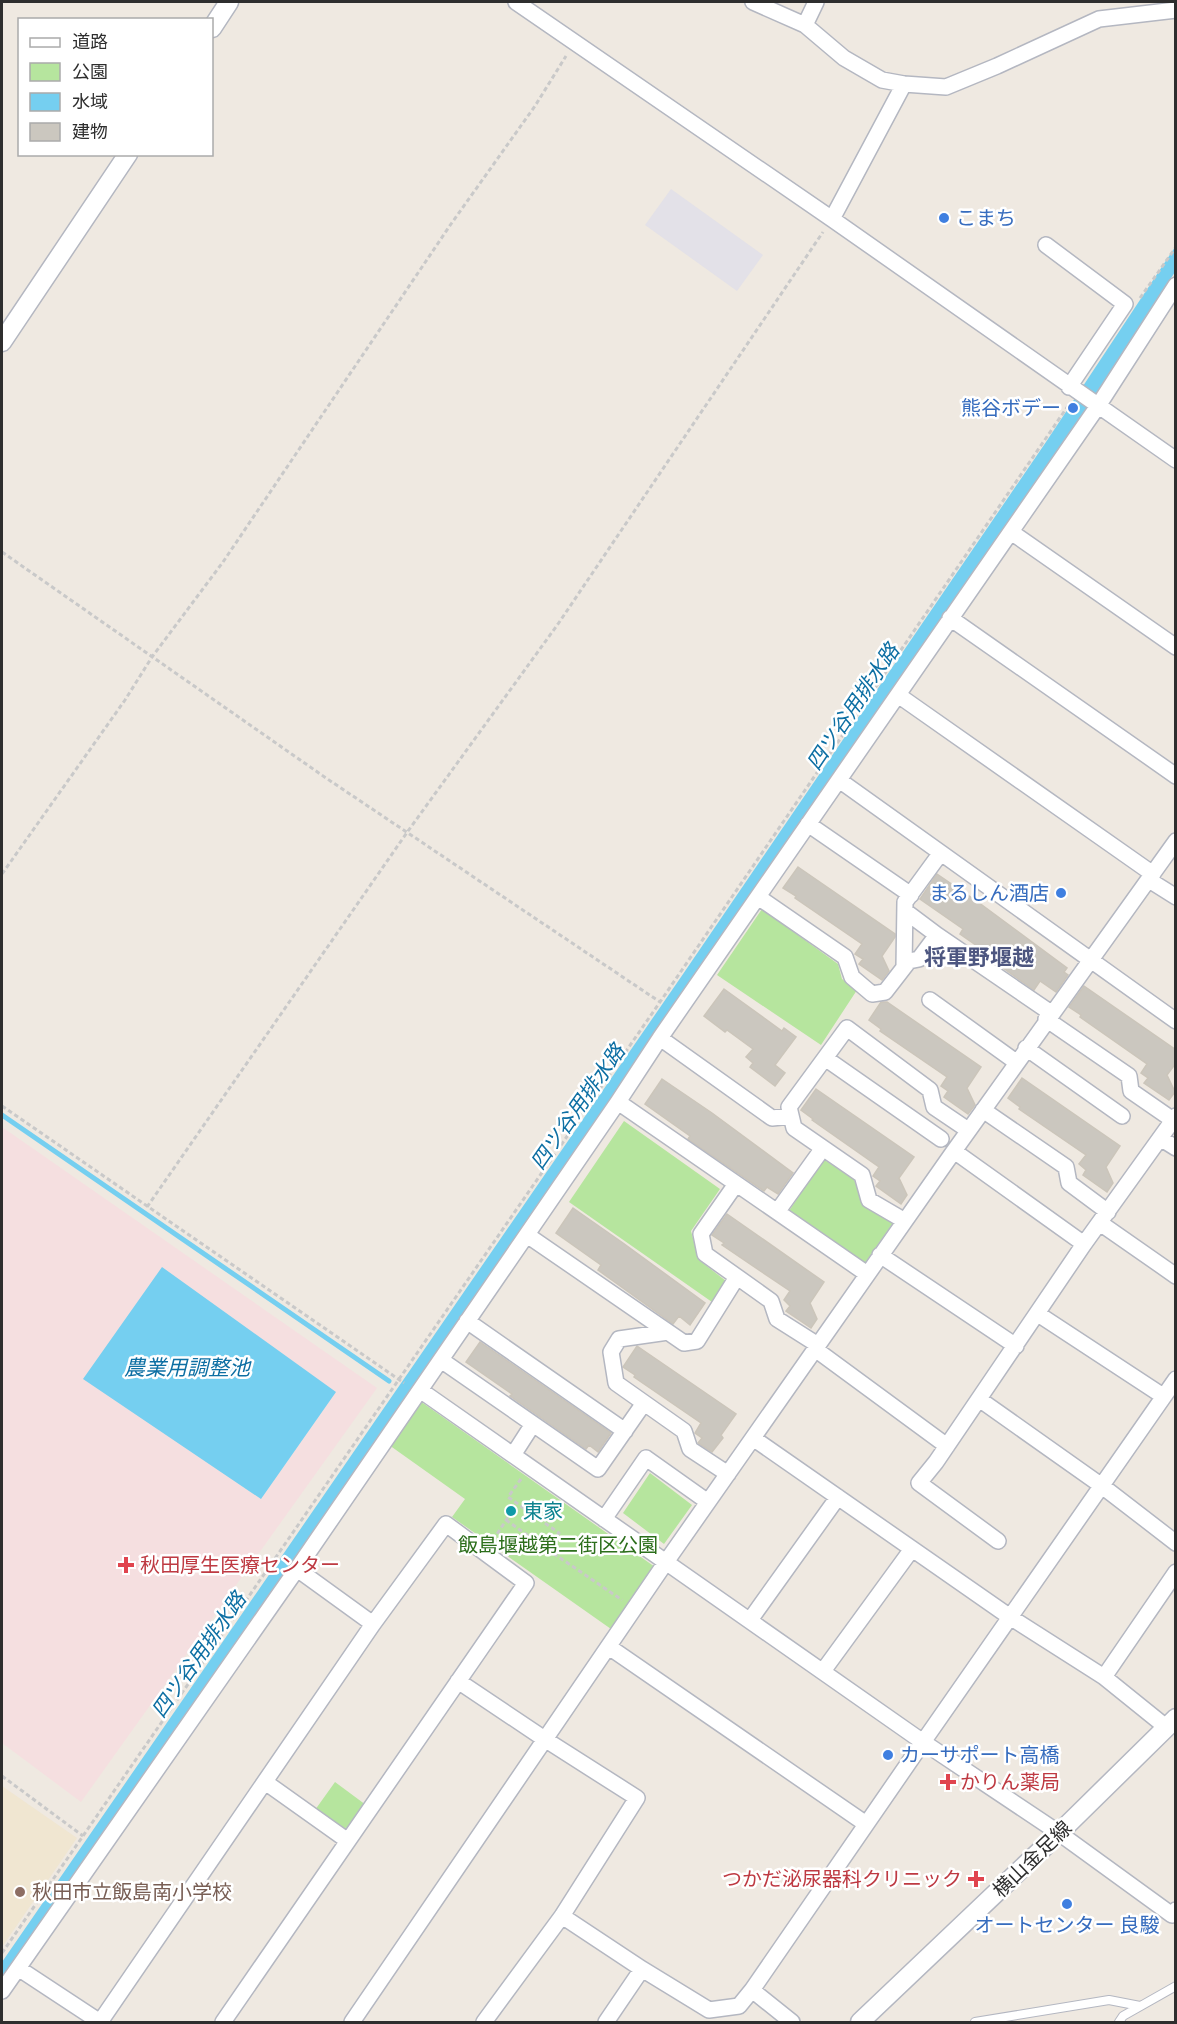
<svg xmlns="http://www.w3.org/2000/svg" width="1177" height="2024" viewBox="0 0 1177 2024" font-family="'Space Grotesk','Noto Sans JP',sans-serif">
  <rect width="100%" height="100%" fill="#efe9e1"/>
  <!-- industrial -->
  <path fill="#e3e1e8" d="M671 189 763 255 737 291 645 225Z"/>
  <!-- education -->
  <path fill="#f0e6d1" d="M2 1786 77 1838 2 1947Z"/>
  <!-- medical -->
  <path fill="#f5dfe0" d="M2 1127 377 1388 81 1802 2 1743Z"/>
  <!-- green -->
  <path fill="#b6e59e" d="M762 909 838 964 842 979 857 990 821 1045 717 975Z
    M624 1121 720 1189 691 1231 699 1260 726 1281 712 1302 569 1202Z
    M823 1159 854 1179 862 1202 893 1223 865 1263 789 1211Z
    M420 1401 655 1567 611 1629 452 1517 465 1499 389 1445Z
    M650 1473 692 1505 664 1544 623 1513Z
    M335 1782 366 1805 350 1827 340 1829 315 1810Z"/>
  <!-- water -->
  <path fill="#75cff0" d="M1175 247V272L1087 409 411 1392 2 1978V1962L681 977 1046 442Z
    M162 1267 336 1392 261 1499 83 1379Z"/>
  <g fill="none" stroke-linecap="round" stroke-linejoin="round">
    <!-- stream -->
    <path stroke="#75cff0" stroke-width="5" d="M2 1115 389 1381"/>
  </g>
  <!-- building -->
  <path fill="#cbc7bf" stroke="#cbc5ba" stroke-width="1.5" d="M798 867 895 934V937L882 956 889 971 882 980 859 964 863 959 855 954 862 944 795 898 796 896 783 888Z
    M937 874 978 902 1067 968 1064 972 1068 975 1056 992 1040 981 1034 990 1003 968 988 958 990 955 960 934 963 929 920 899Z
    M1084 986 1176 1050V1063L1167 1075 1175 1092 1169 1100 1144 1083 1148 1078 1141 1073 1147 1064 1080 1017 1081 1015 1069 1007Z
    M724 989 782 1031 784 1028 796 1037 775 1065 785 1073 775 1086 750 1067 753 1063 746 1057 753 1049 727 1030 725 1032 704 1016Z
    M881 1002H887L981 1067 967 1088 975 1105 968 1114 944 1097 948 1091 941 1086 947 1077 880 1031 881 1029 869 1020Z
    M1022 1078 1120 1146 1106 1167 1113 1183 1107 1192 1083 1175 1086 1170 1079 1164 1086 1155 1019 1109 1020 1107 1008 1098Z
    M662 1079 712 1113 793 1173 778 1194 767 1187 764 1191 688 1139 690 1136 645 1104Z
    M816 1089 914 1157 899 1178 907 1195 901 1204 876 1186 880 1181 873 1176 879 1167 812 1120 813 1119 801 1110Z
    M573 1208 623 1243 705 1303 690 1325 679 1316 673 1324 598 1270 601 1265 556 1233Z
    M727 1214 824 1282 810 1303 817 1319 811 1328 786 1311 790 1306 784 1300 790 1291 722 1245 724 1243 712 1235Z
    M480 1342 611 1433 598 1452 589 1445 586 1449 510 1396 512 1394 466 1362Z
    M637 1346 736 1414 721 1435 723 1438 712 1452 698 1443 702 1438 695 1433 701 1423 634 1377 635 1375 623 1367Z"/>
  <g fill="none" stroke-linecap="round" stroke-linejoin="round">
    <defs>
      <path id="service" d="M975 2022 1109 2000 1140 2006
        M1119 2022 1123 2016 1176 1986"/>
      <path id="minor" d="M516 2 832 219 1176 460
        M753 2 805 25 844 58 882 80 904 84 946 87 997 66 1099 19 1176 10
        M805 25 816 2
        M832 219 904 84
        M1046 245 1125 304 1069 387
        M1011 532 1176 647
        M950 618 1176 776
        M898 695 1153 874
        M839 780 1176 1021
        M808 824 911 895
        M1149 880 1176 897
        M758 897 845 957 852 977 872 994 885 992 909 961 919 959 937 935 1051 1013
        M905 911 937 935
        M904 967 905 902 940 854
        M930 1000 1016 1062
        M1046 1019 1129 1076 1131 1091 1173 1120
        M660 1038 772 1118 791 1116
        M1026 1048 1122 1116
        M825 1058 941 1139
        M618 1102 867 1274
        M983 1110 1066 1167 1069 1183 1108 1212
        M1160 1138 1176 1148
        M954 1151 1176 841
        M736 1184 701 1234 705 1254 771 1301 777 1319 818 1345
        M777 1212 823 1148
        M905 1221 869 1200 862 1175 794 1128 789 1107 847 1028 930 1090 934 1107 968 1130
        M1100 1223 1176 1276
        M527 1235 684 1343 697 1341 737 1277
        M880 1255 1016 1346
        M1038 1314 1163 1396
        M467 1321 625 1431
        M668 1332 619 1339 611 1352 616 1383 684 1431 690 1449 728 1474
        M815 1349 947 1446
        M441 1360 598 1469 644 1403
        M420 1390 923 1742 1059 1833 1172 1915 1176 1910
        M979 1399 1102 1486 1176 1543
        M753 1438 1010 1617 1104 1677
        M513 1455 533 1424
        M604 1519 646 1458 708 1502
        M998 1541 919 1483 936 1462 1084 1244 1176 1116
        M297 1569 373 1624
        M750 1620 838 1497
        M609 1647 866 1824
        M823 1671 912 1549
        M458 1681 546 1740 637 1798 562 1916 484 2022
        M1166 1727 1104 1677 1176 1572
        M265 1782 348 1841
        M562 1916 642 1969 709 2010 739 2006 752 1990 923 1742 1176 1379
        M18 1968 100 2022
        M752 1990 792 2022
        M2 1991 297 1569 618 1102 660 1038 1098 406 1176 285
        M100 2022 373 1624 446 1524 526 1583 223 2022
        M352 2022 666 1562 954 1151 1084 1244
        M606 2022 642 1969"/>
      <path id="tertiary" d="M212 28 229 2
        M2 342 128 154
        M860 2022 1059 1833 1176 1718"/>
    </defs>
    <!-- service casing -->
    <use href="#service" stroke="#b4b7c1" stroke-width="10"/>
    <!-- minor casing -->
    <use href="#minor" stroke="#b4b7c1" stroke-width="18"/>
    <!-- tertiary casing -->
    <use href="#tertiary" stroke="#b4b7c1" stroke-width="21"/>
    <!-- path -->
    <path stroke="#c9c9c9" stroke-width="3" stroke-dasharray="4.5 3" stroke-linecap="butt" d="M1140 298 1176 247
      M2 552 326 778 660 1002
      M2 874 125 700 152 657 223 562 451 224 535 106 566 56
      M2 1106 404 1383
      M147 1207 408 831 558 624 823 232
      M521 1479 508 1497 559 1533 547 1549 622 1600
      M506 1520 547 1549
      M493 1540 509 1516
      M2 1776 83 1836
      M2 1953 660 1002 1070 403"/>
    <!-- service -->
    <use href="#service" stroke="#fff" stroke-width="8"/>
    <!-- minor -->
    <use href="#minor" stroke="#fff" stroke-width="15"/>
    <!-- tertiary -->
    <use href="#tertiary" stroke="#fff" stroke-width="18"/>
  </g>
  <!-- markers -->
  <g fill="#3f7fe0" stroke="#fff" stroke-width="2">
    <circle cx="944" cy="218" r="6"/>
    <circle cx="1073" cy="408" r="6"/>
    <circle cx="1061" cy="893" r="6"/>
    <circle cx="888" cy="1755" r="6"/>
    <circle cx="1067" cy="1904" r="6"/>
  </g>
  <circle fill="#0f9aa8" stroke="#fff" stroke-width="2" cx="511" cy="1511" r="6"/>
  <g fill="#e0444e" stroke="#fff" stroke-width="2">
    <path d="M123 1556h6v6h6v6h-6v6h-6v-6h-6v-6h6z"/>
    <path d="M945 1773h6v6h6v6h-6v6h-6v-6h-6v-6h6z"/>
    <path d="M973 1870h6v6h6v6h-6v6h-6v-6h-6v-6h6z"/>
  </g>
  <circle fill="#8d6e63" stroke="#fff" stroke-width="2" cx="20" cy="1892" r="6"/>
  <g text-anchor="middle" stroke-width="5" stroke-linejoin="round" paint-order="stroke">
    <!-- shop labels -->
    <g font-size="20" fill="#366cbe" stroke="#fff" text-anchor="start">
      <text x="956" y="225">こまち</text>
      <text x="1061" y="415" text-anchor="end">熊谷ボデー</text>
      <text x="1049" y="900" text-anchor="end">まるしん酒店</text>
      <text x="900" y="1762">カーサポート高橋</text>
      <text x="1067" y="1932" text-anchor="middle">オートセンター 良駿</text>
    </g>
    <!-- culture labels -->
    <g font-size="20" fill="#0d838f" stroke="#fff" text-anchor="start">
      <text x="523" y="1518">東家</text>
    </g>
    <!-- park labels -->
    <g font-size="20" fill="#2c6e1b" stroke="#fff">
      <text x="558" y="1552">飯島堰越第二街区公園</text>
    </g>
    <!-- health labels -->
    <g font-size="20" fill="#be3a42" stroke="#fff" text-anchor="start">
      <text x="140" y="1572">秋田厚生医療センター</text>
      <text x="960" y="1789">かりん薬局</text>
      <text x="962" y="1886" text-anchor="end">つかだ泌尿器科クリニック</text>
    </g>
    <!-- street labels -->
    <g font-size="20" fill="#2e2e2e" stroke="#fff">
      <text transform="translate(1032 1859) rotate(-44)" y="7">横山金足線</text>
    </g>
    <!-- education labels -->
    <g font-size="20" fill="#785e54" stroke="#fff" text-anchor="start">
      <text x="32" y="1899">秋田市立飯島南小学校</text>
    </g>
    <!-- water labels -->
    <g font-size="21" font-style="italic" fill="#0d6fa3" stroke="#fff">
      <text transform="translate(853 707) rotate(-56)" y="7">四ツ谷用排水路</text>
      <text transform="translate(578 1107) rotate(-55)" y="7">四ツ谷用排水路</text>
      <text x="187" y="1375">農業用調整池</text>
      <text transform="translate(199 1655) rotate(-55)" y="7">四ツ谷用排水路</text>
    </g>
    <!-- quarter labels -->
    <g font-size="22" font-weight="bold" fill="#4d5680" stroke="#fff">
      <text x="979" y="965">将軍野堰越</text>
    </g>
  </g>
  <!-- border -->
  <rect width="1177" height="2024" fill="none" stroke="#2e2e2e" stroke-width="6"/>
  <!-- legend -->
  <rect x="18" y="18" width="195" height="138" fill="#ffffff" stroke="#ababab" stroke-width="1.5"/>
  <rect x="30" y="38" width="30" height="9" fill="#ffffff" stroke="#ababab" stroke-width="1.5"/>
  <text x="72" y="48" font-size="18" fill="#2e2e2e">道路</text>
  <rect x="30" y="63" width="30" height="18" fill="#b6e59e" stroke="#ababab" stroke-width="1.5"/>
  <text x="72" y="78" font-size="18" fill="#2e2e2e">公園</text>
  <rect x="30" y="93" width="30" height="18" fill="#75cff0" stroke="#ababab" stroke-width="1.5"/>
  <text x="72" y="108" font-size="18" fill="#2e2e2e">水域</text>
  <rect x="30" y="123" width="30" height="18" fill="#cbc7bf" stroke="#ababab" stroke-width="1.5"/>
  <text x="72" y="138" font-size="18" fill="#2e2e2e">建物</text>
</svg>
